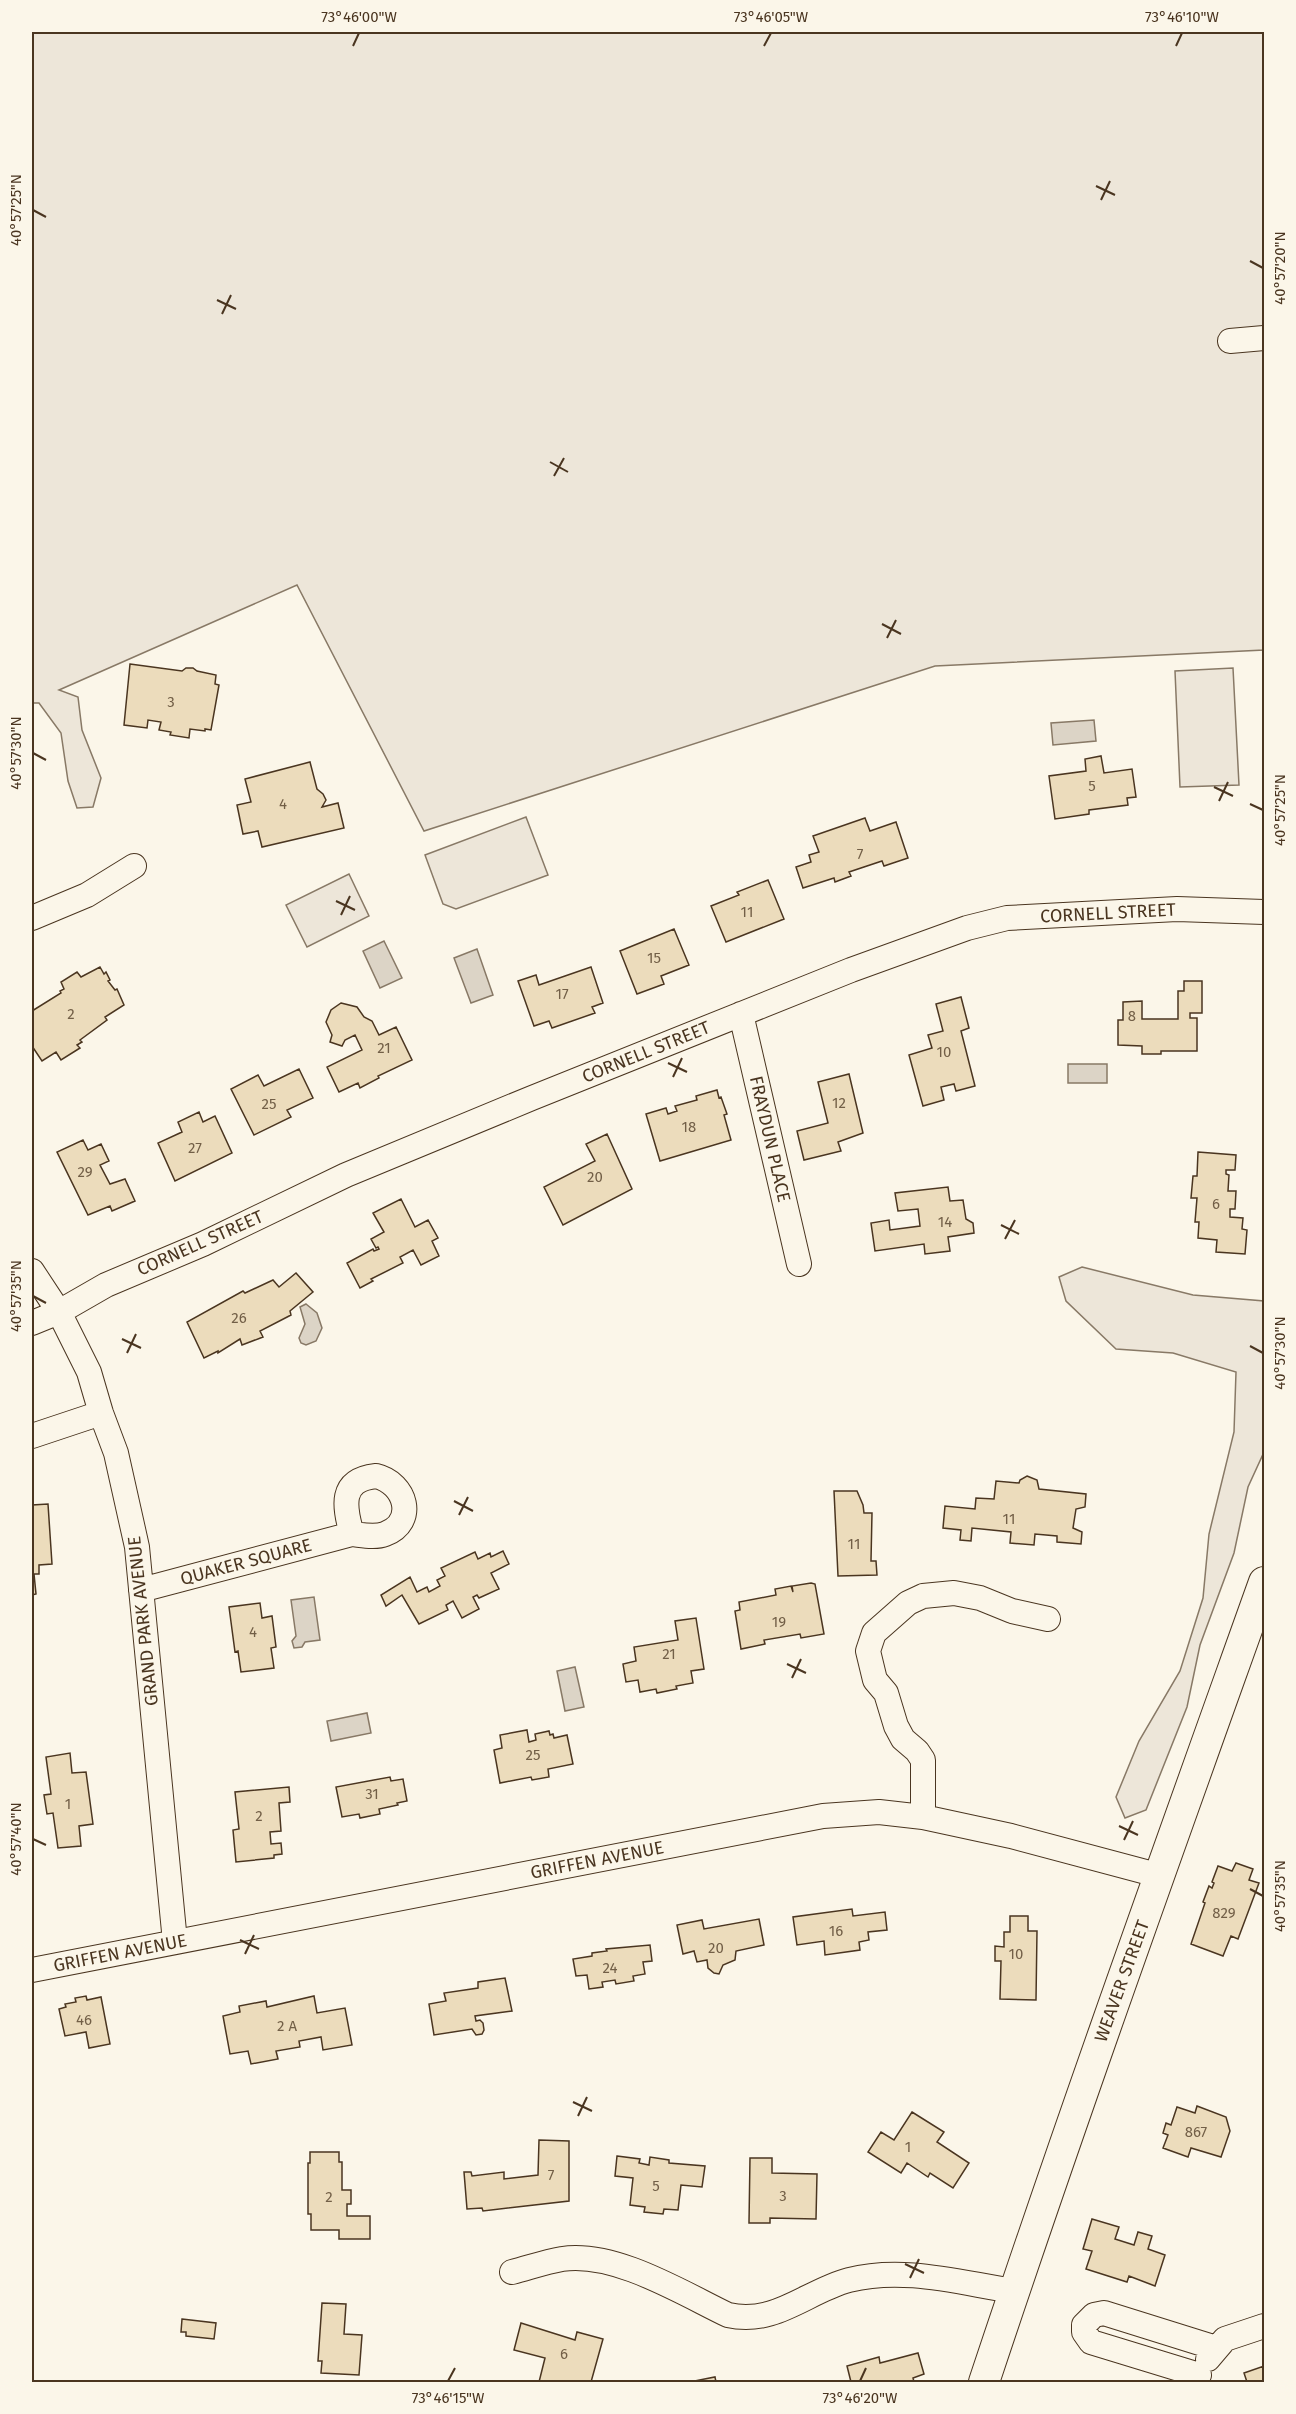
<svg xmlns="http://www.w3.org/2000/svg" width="1296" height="2414" viewBox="0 0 1296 2414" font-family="'Fira Sans',sans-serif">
  <rect width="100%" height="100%" fill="#fbf6e9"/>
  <!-- green -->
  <path fill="#ede6d9" stroke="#887966" stroke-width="1.5" d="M32 32H1264V650L935 666 424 831 297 585 59 690 78 697 82 730 101 778 93 807 77 808 68 781 61 733 39 703H32Z
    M1233 668 1239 785 1180 787 1175 671Z
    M526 817 548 875 456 909 443 904 425 855Z
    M349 874 369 916 307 947 286 905Z
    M1082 1267 1193 1295 1264 1301V1452L1248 1487 1234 1553 1200 1645 1187 1707 1146 1810 1125 1818 1116 1797 1139 1741 1180 1671 1203 1598 1209 1534 1234 1432 1236 1372 1173 1353 1116 1349 1066 1301 1059 1277Z"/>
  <!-- water -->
  <path fill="#dcd4c6" stroke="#887966" stroke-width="1.5" d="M1094 720 1096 741 1053 745 1051 723Z
    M384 941 402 978 380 988 363 951Z
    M477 949 493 995 471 1003 454 958Z
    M1068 1064H1107V1083H1068Z
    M306 1304 317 1313 322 1328 316 1341 306 1345 301 1343 299 1338 305 1324 300 1307Z
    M314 1597 320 1640 305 1642 302 1647 294 1648 292 1641 296 1636 291 1600Z
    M575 1667 584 1707 565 1711 557 1671Z
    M367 1713 371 1733 331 1741 327 1721Z"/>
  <!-- building -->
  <path fill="#ecdcbc" stroke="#4a3520" stroke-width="1.5" d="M130 664 182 671 186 668H193L197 671 216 675 215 684 219 685 211 730 205 729V731L190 729 189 738 170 735 171 732 159 730 161 722 148 720 147 728 124 725Z
    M1101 756 1104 773 1132 769 1136 797 1127 798 1128 805 1089 810V814L1055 819 1049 776 1086 771 1085 759Z
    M310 762 317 789 323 794 326 800 322 807 338 803 344 828 262 847 258 831 243 834 237 805 251 802 245 779Z
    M865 818 870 831 896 822 908 858 884 866 882 861 849 872 851 876 835 882 834 878 803 888 796 867 811 862 809 855 819 852 813 836Z
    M768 880 784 919 726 942 711 906 739 895 737 892Z
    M674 929 689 965 661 976 664 984 637 994 620 951Z
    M100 967 104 974 106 972 110 980 108 981 115 990 117 989 124 1005 105 1017 107 1020 80 1040 82 1042 77 1045 80 1048 61 1060 56 1052 42 1061 34 1049 32 1051V1011L61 993 60 991 64 989 61 982 77 972 81 977Z
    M591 967 603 1003 592 1007 595 1013 552 1028 549 1021 534 1026 518 981 536 975 539 985Z
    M1184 981H1202V1013H1190V1018H1197V1051H1161V1054H1142V1046L1118 1045V1020H1123V1002L1142 1001V1019H1178V991H1184Z
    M961 997 969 1028 961 1031 975 1086 956 1091 954 1084 941 1087 944 1100 923 1106 909 1055 932 1048 928 1035 943 1031 936 1004Z
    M341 1003 357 1007 364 1017 372 1021 379 1035 396 1027 412 1060 378 1076 379 1078 360 1088 358 1083 339 1092 327 1067 362 1050 355 1035 345 1040 342 1046 330 1042 332 1035 326 1022 331 1010Z
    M299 1069 313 1098 287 1110 291 1117 254 1135 231 1089 258 1075 264 1086Z
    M849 1074 863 1133 838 1142 841 1151 804 1160 797 1131 828 1123 818 1082Z
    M717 1090 719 1098 721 1097 727 1114 724 1115 731 1140 660 1161 646 1114 666 1108 668 1114 677 1111 675 1106 697 1100 696 1096Z
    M199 1112 203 1122 215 1116 232 1153 175 1181 158 1143 182 1132 178 1122Z
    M607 1134 632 1189 563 1225 544 1187 595 1161 586 1144Z
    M83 1140 88 1150 101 1144 109 1161 100 1165 110 1184 125 1179 135 1201 112 1211 110 1206 88 1215 57 1152Z
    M1198 1152 1236 1155 1235 1170H1226V1174L1229 1175 1228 1191H1236L1235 1209H1230V1217L1243 1218 1242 1229 1247 1230 1245 1254 1216 1252 1217 1240 1198 1238 1199 1222H1195L1197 1198H1191L1193 1176H1197Z
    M948 1187 950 1201 963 1200 966 1219 973 1223 974 1233 948 1237 950 1251 925 1254 924 1244 875 1251 871 1223 889 1220 890 1230 920 1226 918 1209 898 1211 895 1193Z
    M401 1199 415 1227 428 1220 438 1238 432 1241 439 1256 421 1265 413 1250 400 1257 403 1263 371 1279 373 1281 360 1288 347 1263 373 1249 374 1251 379 1249 378 1247 376 1248 371 1239 384 1232 373 1213Z
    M296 1273 313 1292 290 1311 291 1315 260 1331 263 1337 242 1345 240 1339 218 1353V1351L204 1358 187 1322 243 1291 245 1293 273 1280 279 1287Z
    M1027 1476 1037 1480 1039 1489 1086 1494 1085 1507 1076 1509 1073 1528 1082 1532 1081 1544 1057 1542V1536L1035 1534 1034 1545 1010 1543 1011 1532 972 1528 971 1541 960 1540 961 1530 943 1528 945 1506 975 1509 976 1498 994 1499 996 1481 1019 1483 1020 1480Z
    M834 1491H857L863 1505 864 1513H872L871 1561H876L877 1575 838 1576Z
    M48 1504 52 1564 39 1565V1574H34L36 1594 32 1595V1505Z
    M503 1551 509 1564 491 1573 499 1589 479 1598 477 1595 473 1597 479 1609 462 1618 453 1601 446 1605 448 1610 419 1624 402 1595 386 1606 381 1595 410 1577 417 1592 427 1587 429 1592 440 1586 437 1580 445 1576 441 1568 475 1552 478 1559 490 1553 491 1557Z
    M811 1583 815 1584 824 1634 801 1638 800 1634 764 1640 765 1644 741 1649 735 1611 740 1610 739 1602 776 1595 775 1589 791 1586 793 1592 792 1586Z
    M260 1603 262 1618 272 1616 276 1647 271 1648 274 1668 241 1672 238 1651 235 1652 229 1607Z
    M696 1618 704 1669 691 1671 693 1683 676 1686 677 1689 657 1693 656 1689 640 1692 638 1680 626 1682 623 1664 636 1661 634 1647 678 1640 675 1621Z
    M527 1730 529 1742 536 1740 535 1734 549 1731 550 1735 553 1734 554 1738 567 1735 573 1764 548 1769 549 1777 532 1780 531 1777 500 1783 494 1750 502 1748 500 1735Z
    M70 1753 72 1773 86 1772 93 1824 79 1826 81 1846 58 1848 53 1813 47 1814 44 1795 51 1794 46 1757Z
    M390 1777 391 1781 403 1779 407 1801 397 1803 398 1805 379 1809 380 1814 360 1818 359 1814 342 1817 336 1787Z
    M289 1787 290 1802 279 1803 281 1831 270 1832 271 1844 281 1843 282 1854 274 1855V1858L236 1862 233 1830 239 1829 235 1792Z
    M1236 1863 1253 1869 1249 1880 1259 1883 1238 1939 1231 1936 1223 1956 1191 1944 1205 1903 1203 1902 1209 1886 1212 1888 1214 1883 1212 1882 1218 1866 1232 1871Z
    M852 1909 853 1916 885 1912 887 1930 868 1932 869 1940 859 1942 860 1950 825 1955 824 1941 797 1945 793 1917Z
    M1010 1916H1028V1931H1037L1036 2000 1000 1999 1001 1961H995V1946L1004 1947V1932H1010Z
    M759 1919 764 1945 736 1951 735 1960 723 1965 719 1974 714 1973 708 1968 707 1960 697 1962 694 1951 683 1954 677 1925 702 1920 704 1929Z
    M650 1945 652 1961 643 1962 645 1974 633 1976 634 1981 616 1984 615 1980 602 1982 603 1987 589 1989 587 1975 576 1976 573 1959 592 1956V1953L607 1951 606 1949Z
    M505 1978 512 2011 475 2016 476 2021 480 2020 483 2023 484 2030 482 2034 476 2035 472 2029 434 2035 429 2004 446 2001 444 1993 478 1988V1982Z
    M86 1996 87 2000 101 1997 110 2044 89 2048 86 2032 65 2036 59 2009 66 2007 65 2004 76 2002 75 1998Z
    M314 1996 317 2013 345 2008 352 2045 323 2050 321 2037 299 2041 300 2047 276 2051 278 2059 251 2064 248 2051 230 2054 223 2016 240 2012 239 2006 266 2001 267 2007Z
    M1197 2106 1226 2117 1230 2131 1221 2157 1191 2148 1188 2157 1163 2148 1168 2135 1163 2133 1166 2123 1171 2125 1177 2107 1195 2113Z
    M912 2112 944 2132 937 2142 969 2163 953 2188 930 2173 928 2177 907 2163 901 2173 868 2152 881 2132 894 2140Z
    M539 2140 569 2141V2201L483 2211 482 2208 467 2209 464 2172H471L472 2176 504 2172V2179L538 2175Z
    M310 2152H339V2162H342V2190H351V2204H347V2216H370V2239H339V2230H311V2214H308V2163H310Z
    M617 2156 640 2159 639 2163 649 2165 650 2157 669 2160V2163L705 2166 702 2187 681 2185 678 2210 664 2209 663 2214 644 2212 645 2207 630 2205 633 2178 615 2176Z
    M750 2158H772V2173L817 2174 816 2219 770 2218V2223H749Z
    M1092 2219 1119 2227 1115 2239 1134 2245 1138 2232 1152 2236 1148 2249 1165 2255 1155 2286 1129 2276 1127 2282 1086 2269 1092 2251 1083 2249Z
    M322 2303 346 2304 344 2334 362 2335 359 2375 321 2373 322 2361H318Z
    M182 2319 216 2323 214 2339 186 2336V2332H181Z
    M521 2323 575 2340 577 2332 603 2339 591 2382H539L545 2358 514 2350Z
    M918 2353 924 2374 913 2378 914 2382H851L847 2366 879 2357 880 2363Z
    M1264 2366V2382H1247L1244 2373Z
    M715 2377 716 2382H694V2381Z"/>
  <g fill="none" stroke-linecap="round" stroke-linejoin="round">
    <defs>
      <path id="minor" d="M1230 341 1264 338
        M32 918 87 895 134 866
        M741 1014 799 1264
        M32 1271 59 1312 89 1372 101 1413 116 1453 137 1547 175 1942
        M32 1323 59 1312 106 1285 203 1244 346 1175 532 1098 851 970 967 928 1007 918 1177 909 1264 912
        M32 1436 101 1413
        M376 1476C406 1483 417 1522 385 1534 375 1538 362 1535 352 1534 344 1507 339 1480 376 1476Z
        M141 1590 352 1534
        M923 1817V1760L917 1751 903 1739 896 1726 886 1693 875 1680 868 1651 874 1633 908 1603 923 1596 954 1593 980 1598 1012 1611 1048 1619
        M32 1970 823 1816 879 1812 923 1817 1011 1836 1161 1876
        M512 2272C528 2268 545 2262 562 2259 615 2251 682 2293 728 2315 775 2326 807 2291 849 2280 904 2266 960 2283 1014 2291
        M1208 2359 1225 2339 1264 2326
        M1199 2375 1091 2342 1084 2332V2325L1094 2315 1104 2313 1216 2348"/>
      <path id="major" d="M984 2382C1073 2114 1169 1848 1264 1582"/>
    </defs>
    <!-- minor casing -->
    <use href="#minor" stroke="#4a3520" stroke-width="26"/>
    <!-- major casing -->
    <use href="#major" stroke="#4a3520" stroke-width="32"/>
    <!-- minor -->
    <use href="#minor" stroke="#fbf6e9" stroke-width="24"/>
    <!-- major -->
    <use href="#major" stroke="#fbf6e9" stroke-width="30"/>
  </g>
  <!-- ticks -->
  <path fill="none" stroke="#4a3520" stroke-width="2" d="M353 46 359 33M764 46 771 33M1176 46 1182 33M1096 186 1115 195M1101 200 1110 181M33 210 46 217M1250 261 1263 268M217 300 236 309M222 314 231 295M550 462 568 472M554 476 564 458M882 624 901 634M887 638 896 620M33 753 46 760M1214 787 1233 796M1219 801 1228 782M1250 804 1263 810M336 901 355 910M341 915 350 896M668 1063 687 1072M673 1077 682 1058M1001 1225 1019 1234M1005 1239 1015 1220M33 1296 46 1303M122 1339 141 1348M1250 1346 1263 1353M127 1353 136 1334M454 1501 473 1511M459 1515 468 1497M787 1664 806 1673M792 1678 801 1659M1119 1826 1138 1835M33 1839 46 1845M1124 1840 1133 1821M1250 1889 1263 1896M240 1940 259 1949M245 1954 254 1935M573 2102 592 2111M578 2116 587 2097M905 2264 924 2273M910 2278 919 2259M448 2381 455 2368M860 2381 866 2368"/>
  <g text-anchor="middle" stroke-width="4.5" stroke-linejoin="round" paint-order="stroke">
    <!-- number labels -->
    <g font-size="15" fill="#725f47">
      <text x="171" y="707">3</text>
      <text x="1092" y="791">5</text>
      <text x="283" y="809">4</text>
      <text x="860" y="859">7</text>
      <text x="747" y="917">11</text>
      <text x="654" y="963">15</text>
      <text x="562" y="999">17</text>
      <text x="71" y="1019">2</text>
      <text x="1132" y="1021">8</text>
      <text x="384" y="1053">21</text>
      <text x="944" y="1057">10</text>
      <text x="839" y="1108">12</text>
      <text x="269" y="1109">25</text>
      <text x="689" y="1132">18</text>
      <text x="195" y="1153">27</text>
      <text x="85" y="1177">29</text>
      <text x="595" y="1182">20</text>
      <text x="1216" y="1209">6</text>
      <text x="945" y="1227">14</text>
      <text x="239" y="1323">26</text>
      <text x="1009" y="1524">11</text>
      <text x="854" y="1549">11</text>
      <text x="779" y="1627">19</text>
      <text x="253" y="1637">4</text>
      <text x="669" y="1659">21</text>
      <text x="533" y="1760">25</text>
      <text x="372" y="1799">31</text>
      <text x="68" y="1809">1</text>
      <text x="259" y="1821">2</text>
      <text x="1224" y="1918">829</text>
      <text x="836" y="1936">16</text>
      <text x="716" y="1953">20</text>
      <text x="1016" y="1959">10</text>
      <text x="610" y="1973">24</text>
      <text x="84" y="2025">46</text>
      <text x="287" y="2031">2 A</text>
      <text x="1196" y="2137">867</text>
      <text x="908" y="2152">1</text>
      <text x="551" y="2180">7</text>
      <text x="656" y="2191">5</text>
      <text x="783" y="2201">3</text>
      <text x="329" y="2202">2</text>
      <text x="564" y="2359">6</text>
    </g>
    <!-- street labels -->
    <g font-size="18" fill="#4a3520" stroke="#fbf6e9">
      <text transform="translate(1108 913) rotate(-3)" y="6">CORNELL STREET</text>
      <text transform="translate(646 1052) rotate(-22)" y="6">CORNELL STREET</text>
      <text transform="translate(770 1139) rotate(77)" y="6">FRAYDUN PLACE</text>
      <text transform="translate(200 1243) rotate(-24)" y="6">CORNELL STREET</text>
      <text transform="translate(246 1562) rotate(-15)" y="6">QUAKER SQUARE</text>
      <text transform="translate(143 1621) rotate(-96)" y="6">GRAND PARK AVENUE</text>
      <text transform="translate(597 1860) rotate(-11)" y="6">GRIFFEN AVENUE</text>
      <text transform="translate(120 1953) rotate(-11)" y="6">GRIFFEN AVENUE</text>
      <text transform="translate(1122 1981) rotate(-70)" y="6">WEAVER STREET</text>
    </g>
  </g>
  <!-- border -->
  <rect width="1296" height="2414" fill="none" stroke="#fbf6e9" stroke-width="66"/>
  <rect x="33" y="33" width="1230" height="2348" fill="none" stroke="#4a3520" stroke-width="2"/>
  <g font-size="15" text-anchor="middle" fill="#4a3520">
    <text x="359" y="22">73°46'00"W</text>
    <text x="771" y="22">73°46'05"W</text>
    <text x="1182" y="22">73°46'10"W</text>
    <text transform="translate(16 210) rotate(-90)" y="5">40°57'25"N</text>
    <text transform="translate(1280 268) rotate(-90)" y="5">40°57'20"N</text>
    <text transform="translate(16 753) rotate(-90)" y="5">40°57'30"N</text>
    <text transform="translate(1280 810) rotate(-90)" y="5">40°57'25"N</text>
    <text transform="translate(16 1296) rotate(-90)" y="5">40°57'35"N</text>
    <text transform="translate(1280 1353) rotate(-90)" y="5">40°57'30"N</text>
    <text transform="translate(16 1839) rotate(-90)" y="5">40°57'40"N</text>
    <text transform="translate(1280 1896) rotate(-90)" y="5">40°57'35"N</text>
    <text x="448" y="2403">73°46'15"W</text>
    <text x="860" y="2403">73°46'20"W</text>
  </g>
</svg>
